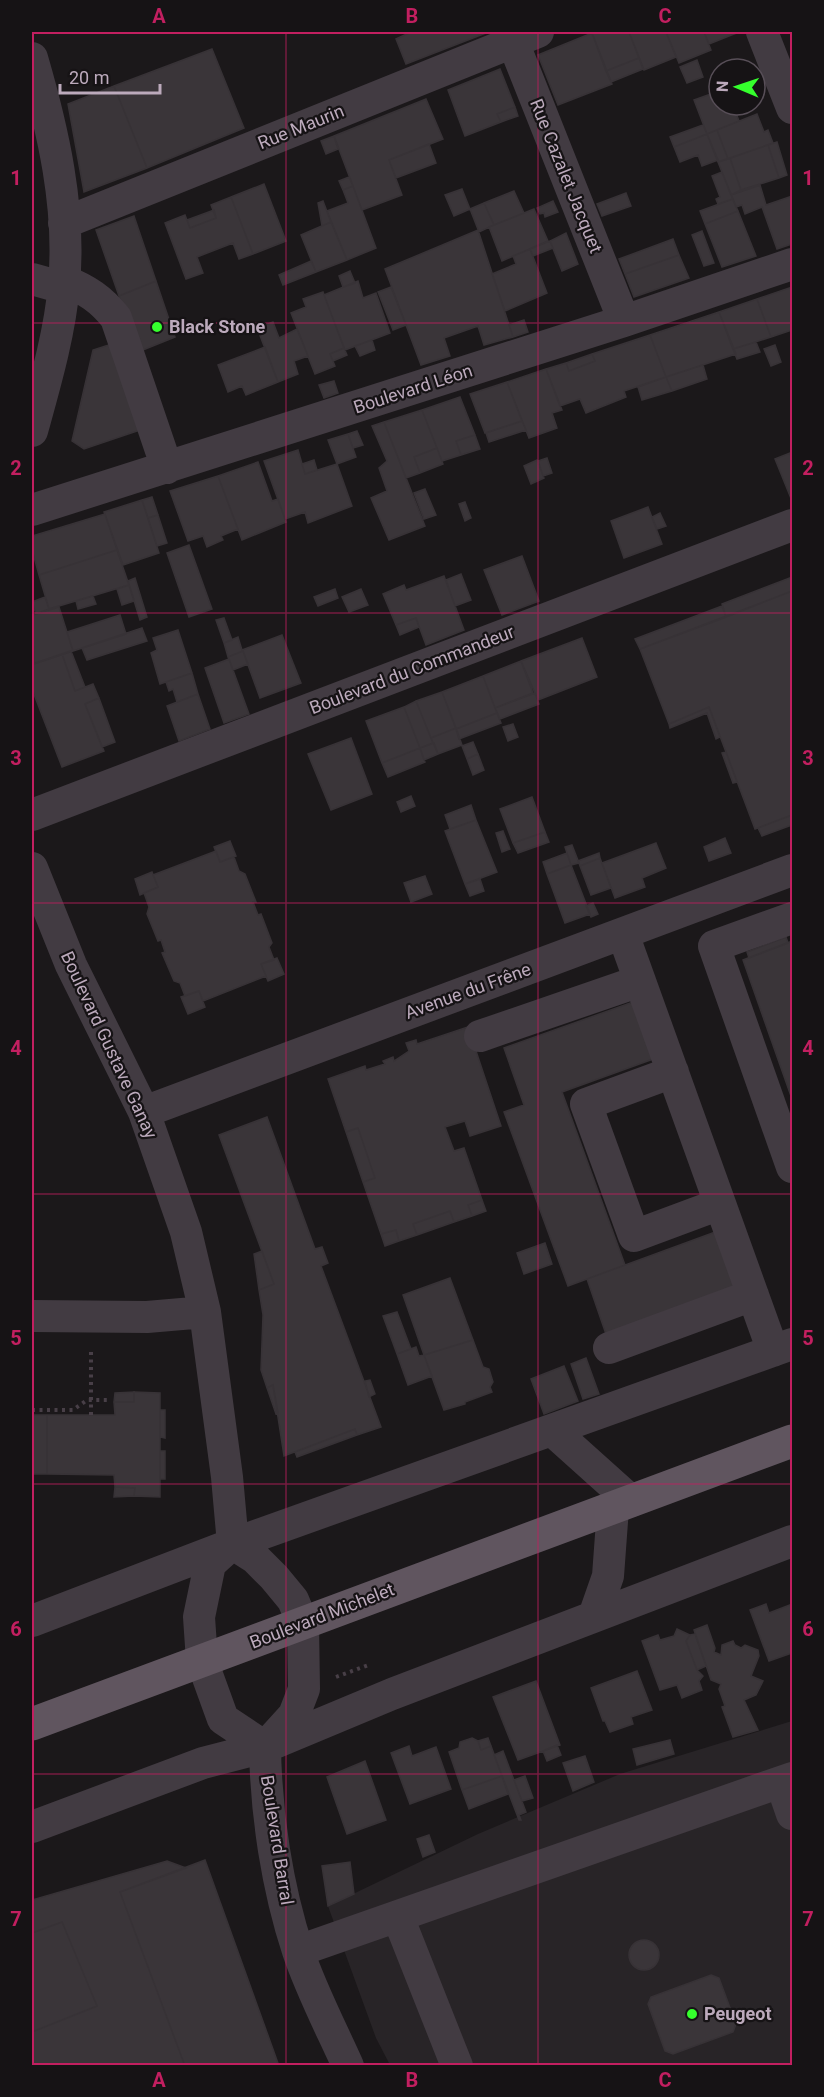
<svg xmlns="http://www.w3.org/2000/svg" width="824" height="2097" viewBox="0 0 824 2097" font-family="Roboto,sans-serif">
  <rect width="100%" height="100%" fill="#1b181a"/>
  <!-- built -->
  <path fill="#282427" d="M792 1721V2065H390L376 2038 328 1906 478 1834 620 1774Z"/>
  <!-- building -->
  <path fill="#3a3539" stroke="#373236" stroke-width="1.5" d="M411 32H486V33L406 64 396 39Z
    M596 32H629L639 58 606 71 592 33Z
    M629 32H666L676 57 644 70Z
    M666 32H704L711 50 679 63Z
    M704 32H739L709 44Z
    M592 33 612 84 558 105 538 55Z
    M212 49 244 128 147 168 114 86Z
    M639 58 643 69 611 82 606 71Z
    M697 60 703 77 687 83 680 67Z
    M500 69 515 107 497 114 501 122 465 136 448 90Z
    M114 86 147 168 84 192 68 104Z
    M719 91V105H733L739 121 707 134 694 100Z
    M426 99 443 139 389 160 402 195 362 210 334 136Z
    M515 107 518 116 501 122 497 114Z
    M757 114 764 132 768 130 773 143 728 159 717 130Z
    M703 125 707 134 674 147 670 137Z
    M717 130 728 159 718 162 707 134Z
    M707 134 718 160 702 166 698 155 680 162 674 147Z
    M334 136 338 149 326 154 321 141Z
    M777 142 787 175 779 178 768 145Z
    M429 144 436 163 396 178 389 160Z
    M768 145 779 178 741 190 730 158Z
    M730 158 741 190 731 195 718 162Z
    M722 172 733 199 718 204 716 199 720 197 712 176Z
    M349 177 353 186 343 190 339 181Z
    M264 184 286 241 253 254 231 197Z
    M760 185 766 205 792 196V244L777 249 762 207 745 214 742 205 736 207 731 195Z
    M353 186 376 248 347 260 327 211 348 203 343 190Z
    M462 189 470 209 454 216 445 195Z
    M514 191 524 213 494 225 484 203Z
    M626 193 631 206 602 216 597 204Z
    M231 197 253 254 239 259 233 243 197 257 203 273 186 279 165 223 185 215 190 228 216 218 211 205Z
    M733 199 738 211 705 224 700 211Z
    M323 201 331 222 322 226 318 203Z
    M553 201 558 212 545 217 544 213 540 214 537 208Z
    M484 203 494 225 479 232 470 209Z
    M534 209 548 241 502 261 489 227Z
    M214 210 216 218 190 228 187 220Z
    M738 211 756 256 722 267 705 224Z
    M134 216 156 281 119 296 96 230Z
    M331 222 347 260 316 272 301 235Z
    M478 230 513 337 484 345 478 326 444 338 450 356 421 365 385 269Z
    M702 231 714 263 704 266 692 235Z
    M566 233 578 264 562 271 550 241Z
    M673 239 679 255 625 274 619 259Z
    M550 241 553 248 533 256 530 249Z
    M530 249 547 293 505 311 492 274 516 264 513 256Z
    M679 255 689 278 634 297 625 274Z
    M311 261 316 272 283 285 279 275Z
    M350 271 355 283 343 287 339 276Z
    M156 281 175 337 138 352 119 296Z
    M358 281 363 298 376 293 390 333 345 350 324 295Z
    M391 287 406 325 393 330 378 292Z
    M792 287V330L771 337 757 299Z
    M323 292 344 348 330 354 335 366 315 374 291 313 306 307 303 299Z
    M757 299 771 337 733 349 719 312Z
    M719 312 736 354 666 377 650 335Z
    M524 320 528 332 513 337 509 325Z
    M273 322 279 338 297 329 308 356 294 361 298 374 278 382 257 328Z
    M650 335 666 377 624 391 626 397 586 413 580 399 560 406 546 369 566 363 569 371 595 361 592 354Z
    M372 340 375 350 360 356 355 346Z
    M756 342 760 352 737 359 733 349Z
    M115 343 143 429 84 449 72 441 93 350Z
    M775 345 781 362 771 366 764 349Z
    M265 347 278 382 246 395 242 386 228 392 218 365Z
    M344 348 347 355 333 361 330 354Z
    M592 354 595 361 569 371 566 363Z
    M703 365 707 379 672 391 666 377Z
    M546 369 562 410 552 413 557 428 529 438 507 382Z
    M666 377 672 391 642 400 638 387Z
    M334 381 338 393 324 398 319 385Z
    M507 382 522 421 485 433 470 394Z
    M460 397 475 435 456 441 461 455 442 461 422 410Z
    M422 410 437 448 414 457 420 473 406 478 384 422Z
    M522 421 526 430 489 442 486 433Z
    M384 422 425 526 389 540 371 498 387 491 379 468 387 461 372 426Z
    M357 431 363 445 353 448 348 434Z
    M348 434 356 457 337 464 328 440Z
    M475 435 480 449 461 455 456 441Z
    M437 448 443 464 420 473 414 457Z
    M298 450 305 474 337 464 352 506 308 523 305 512 285 519 264 461Z
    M790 453 792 459V501L775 459Z
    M547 458 552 473 543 476 538 461Z
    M314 460 317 470 305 474 302 464Z
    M537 460 544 478 531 484 524 466Z
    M258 462 272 501 278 499 286 522 242 540 218 476Z
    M218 476 238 529 221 536 223 540 207 547 203 536 188 541 170 491Z
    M425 489 436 515 424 519 414 493Z
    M152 497 158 515 148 518 142 500Z
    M142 500 159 553 123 565 104 512Z
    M465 502 471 518 465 521 459 504Z
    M648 507 662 544 624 558 611 521Z
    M660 513 666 526 657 529 652 517Z
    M105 514 117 550 39 575 32 550V536Z
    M158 515 167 543 157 546 148 518Z
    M189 545 212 609 189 617 167 553Z
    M117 550 129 585 49 609 39 575Z
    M522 556 539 601 502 615 484 570Z
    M461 574 471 600 455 606 446 580Z
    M444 576 464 630 426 645 416 618 396 625 383 594 404 585 406 590Z
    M792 577V591L726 617 722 604Z
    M135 578 147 617 140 620 128 581Z
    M129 585 134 601 122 605 117 589Z
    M335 589 338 598 318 606 314 597Z
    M361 589 368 605 349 612 342 597Z
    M792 591V815L755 829 709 707 669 724 640 649Z
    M93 596 96 604 78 609 76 601Z
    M45 597 49 609 36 614 32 602Z
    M722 606 726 617 640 649 635 639Z
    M59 607 73 651 34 664 32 615Z
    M120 615 126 634 73 651 67 632Z
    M224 618 232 640 224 643 216 620Z
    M416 618 419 627 400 635 396 625Z
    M142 628 147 641 87 660 82 648Z
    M178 630 192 673 160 684 151 653 157 650 153 638Z
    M282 635 301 683 260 698 243 651 228 657 224 643 238 637 242 650Z
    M582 638 597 677 538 700 521 661Z
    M71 651 85 687 75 691 62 654Z
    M243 651 248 664 233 670 228 657Z
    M62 654 75 691 93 684 99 698 85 704 104 751 62 767 32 689V664Z
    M229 659 249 714 224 723 205 668Z
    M521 661 533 693 495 708 483 676Z
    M192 673 198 694 177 702 173 689 169 691 166 682Z
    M483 676 497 713 456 729 442 692Z
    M442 692 456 728 431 738 416 701Z
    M535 693 539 704 500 719 495 708Z
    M198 694 210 729 179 741 167 706Z
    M99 698 115 742 102 747 85 704Z
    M416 701 433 743 420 748 404 707Z
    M404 707 420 748 382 763 366 721Z
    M709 707 720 737 716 739 707 713 670 728 669 724Z
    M497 713 501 723 459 739 456 729Z
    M513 724 518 737 508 741 503 727Z
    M456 728 462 745 438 754 431 738Z
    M351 738 372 794 331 810 308 754Z
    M473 742 478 754 467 759 462 746Z
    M434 743 438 754 424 760 420 748Z
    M420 748 425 762 388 777 382 763Z
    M726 752 737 782 733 783 722 753Z
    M478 754 484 770 473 775 467 759Z
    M411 796 415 806 401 812 397 802Z
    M532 797 545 832 513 843 500 809Z
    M471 805 476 820 450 829 445 815Z
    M792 815V825L762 836 758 828Z
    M476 820 497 872 465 884 445 831Z
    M503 831 510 849 502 852 496 833Z
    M545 832 549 842 518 853 513 843Z
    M725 838 731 853 709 861 704 847Z
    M230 841 236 856 220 862 214 847Z
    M656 843 666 868 642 878 645 887 615 898 602 863Z
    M572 845 579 863 571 865 565 847Z
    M216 851 220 862 234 857 239 871 245 874 256 902H253L258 915 261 914 272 943 269 947 274 960 261 964 266 976 203 1001 199 991 185 996 180 983 174 981 162 953 165 952 161 940 158 941 147 914 149 907 144 893 158 887 153 875Z
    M567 853 571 865 547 874 543 862Z
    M599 853 600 858 580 866 579 863 578 861Z
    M600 858 611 888 591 895 580 866Z
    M571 865 590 914 565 923 547 874Z
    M152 872 158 887 140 895 135 879Z
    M425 876 432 894 411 902 404 883Z
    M480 879 484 891 470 896 465 884Z
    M593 903 598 914 591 917 586 906Z
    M786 937 788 943 749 958 747 952Z
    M792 941V1099L743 960Z
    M277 958 284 974 268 981 261 964Z
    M199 991 205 1007 188 1014 181 997Z
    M636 1001 656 1058 562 1092 625 1265 568 1286 504 1112 524 1105 504 1048Z
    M468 1027 501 1126 470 1136 465 1121 445 1127 454 1151 464 1148 482 1200 468 1205 472 1216 454 1222 450 1211 413 1224 417 1235 399 1241 396 1230 381 1234 363 1182 375 1178 358 1128 346 1132 328 1079 365 1066 366 1070 385 1064 383 1061 393 1057 394 1061 409 1051 406 1043 416 1040 417 1044Z
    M267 1117 315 1249 322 1247 328 1263 321 1266 381 1427 357 1435 355 1429 284 1456 273 1385 267 1388 261 1370 263 1315 259 1290 274 1284 219 1135Z
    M358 1128 375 1178 363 1182 346 1132Z
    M482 1200 486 1211 472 1216 468 1205Z
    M450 1211 454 1222 417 1235 413 1224Z
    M396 1230 399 1241 385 1246 381 1234Z
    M718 1231 739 1290 607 1337 587 1279Z
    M545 1243 552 1264 524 1274 517 1253Z
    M262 1251 274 1284 259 1290 254 1254Z
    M450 1278 473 1340 424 1355 403 1295Z
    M397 1312 411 1349 397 1354 383 1316Z
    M473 1340 483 1367 489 1369 493 1382 490 1387 492 1392 465 1402V1404L444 1410 424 1355Z
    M416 1347 419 1356 424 1355 432 1376 408 1385 397 1354Z
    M586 1358 599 1394 583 1399 571 1364Z
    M564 1366 578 1401 544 1414 531 1379Z
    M370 1380 375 1394 369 1397 365 1381Z
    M273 1385 278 1413 276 1414 267 1388Z
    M134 1392 160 1393V1497L134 1496 135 1488 115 1487 114 1475 47 1474V1415H115L114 1402H134Z
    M134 1392V1402H114L115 1393Z
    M160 1410H165V1438L160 1437Z
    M32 1415H47V1474H32Z
    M355 1429 357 1435 297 1457 295 1452Z
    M160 1451H165V1479H160Z
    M115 1487 135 1488 134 1496 114 1497Z
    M766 1604 769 1613 792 1604V1653L769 1661 750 1610Z
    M707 1625 715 1648 714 1652 721 1655 722 1645 733 1641 735 1645 741 1648 745 1645 758 1650 759 1656 751 1676 763 1681 756 1695 744 1700 758 1730 733 1737 722 1707 725 1706 719 1689 721 1684 711 1680 694 1630Z
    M677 1629 690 1635 686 1641 697 1670 703 1676 699 1681 702 1690 682 1698 677 1685 660 1690 642 1641 658 1635 660 1640 674 1636Z
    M695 1634 706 1666 697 1670 686 1641 690 1635Z
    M637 1671 652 1710 631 1717 633 1724 610 1732 605 1721H603L591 1688Z
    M536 1681 560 1745 518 1760 493 1697Z
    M472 1738 478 1741 481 1750 491 1746 502 1776 462 1790 449 1752 459 1748 460 1742Z
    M488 1738 491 1746 481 1750 478 1741Z
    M670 1740 674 1754 637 1765 633 1749Z
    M557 1745 561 1755 547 1761 543 1751Z
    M409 1746 412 1756 436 1747 451 1789 410 1804 391 1753Z
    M503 1751 526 1812 519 1815 521 1820H519L494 1755Z
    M585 1756 594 1782 573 1791 563 1763Z
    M365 1761 386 1820 347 1834 327 1777Z
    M502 1776 508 1794 469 1809 462 1790Z
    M525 1776 533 1798 522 1801 514 1780Z
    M429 1835 435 1852 423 1857 417 1839Z
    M205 1860 279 2066H185L120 1892Z
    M167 1861 186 1868 120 1892 185 2066H32V2032L97 2006 62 1922 32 1933V1900Z
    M350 1862 354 1894 328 1906 322 1866Z
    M62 1922 97 2006 32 2032V1933Z
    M629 1955a15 15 0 1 1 30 0a15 15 0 1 1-30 0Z
    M711 1975 719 1978 736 2024 733 2032 673 2054 665 2051 648 2004 651 1997Z"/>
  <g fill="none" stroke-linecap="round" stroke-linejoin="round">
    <!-- path -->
    <path stroke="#483f47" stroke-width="4" stroke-dasharray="3 4.5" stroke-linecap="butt" d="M32 1410H73L87 1400H107
      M91 1415V1348
      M336 1677 371 1664"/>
    <!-- minor -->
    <path stroke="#423b42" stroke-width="32" d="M509 32 624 321
      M762 32 792 108
      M32 58C53 130 71 208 64 284 60 333 45 384 32 431
      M64 223 538 32
      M32 279 64 288
      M65 281C87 290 101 299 116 318L167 468
      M32 510 624 321 792 264
      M32 815 792 525
      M32 868 71 965 144 1112 186 1232 205 1312 227 1477 233 1544
      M792 918 714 946 792 1167
      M623 934 773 1351
      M480 1036 640 981
      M673 1072 586 1104 634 1236 720 1204
      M144 1112 792 870
      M32 1316 147 1317 205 1312
      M609 1348 753 1295
      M553 1431 631 1501
      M233 1544 255 1558 274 1577 293 1600 303 1624 304 1689 294 1715 265 1747C266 1814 277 1887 298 1951 311 1990 331 2028 348 2066
      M231 1545 210 1564 199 1617 202 1661 223 1719 265 1747
      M594 1616 608 1576 613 1508
      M32 1621 233 1544 792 1344
      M781 1782 792 1814
      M32 1827 203 1763 265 1747 392 1694 792 1541
      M398 1917 457 2066
      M298 1951 792 1778"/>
    <!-- major -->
    <path stroke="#60555f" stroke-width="33" d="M32 1724 792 1441"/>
  </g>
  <!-- grid -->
  <path fill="none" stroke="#c21f60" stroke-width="1.5" stroke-opacity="0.55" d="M286 32V2066M538 32V2066M32 323H792M32 613H792M32 903H792M32 1194H792M32 1484H792M32 1774H792"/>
  <!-- markers -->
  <g fill="#35ff2d" stroke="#161315" stroke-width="2">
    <circle cx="157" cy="327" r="6"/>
    <circle cx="692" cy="2014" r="6"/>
  </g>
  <g text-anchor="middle" stroke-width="4.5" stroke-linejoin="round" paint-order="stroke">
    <!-- street labels -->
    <g font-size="18" fill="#bcaabc" stroke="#161315">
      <text transform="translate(301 127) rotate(-22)" y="6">Rue Maurin</text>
      <text transform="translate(566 176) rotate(68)" y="6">Rue Cazalet Jacquet</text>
      <text transform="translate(413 389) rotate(-18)" y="6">Boulevard Léon</text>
      <text transform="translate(412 670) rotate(-21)" y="6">Boulevard du Commandeur</text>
      <text transform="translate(468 991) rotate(-20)" y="6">Avenue du Frêne</text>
      <text transform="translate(109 1045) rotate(65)" y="6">Boulevard Gustave Ganay</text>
      <text transform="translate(322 1616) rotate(-21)" y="6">Boulevard Michelet</text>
      <text transform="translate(277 1840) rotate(81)" y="6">Boulevard Barral</text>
    </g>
    <!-- poi labels -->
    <g font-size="18" font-weight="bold" fill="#bcaabc" stroke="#161315" text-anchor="start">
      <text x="169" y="333">Black Stone</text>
      <text x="704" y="2020">Peugeot</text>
    </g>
  </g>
  <!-- border -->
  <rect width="824" height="2097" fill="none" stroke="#161315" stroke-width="66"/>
  <!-- north arrow -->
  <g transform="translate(737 87) rotate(272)"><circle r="28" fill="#161315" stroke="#584f58" stroke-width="1.5"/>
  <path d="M0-4.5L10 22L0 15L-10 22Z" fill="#35ff2d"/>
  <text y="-9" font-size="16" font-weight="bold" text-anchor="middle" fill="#bcaabc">N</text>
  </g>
  <!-- scale -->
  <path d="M60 84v9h100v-9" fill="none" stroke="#bcaabc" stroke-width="3"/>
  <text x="69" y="84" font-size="18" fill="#bcaabc" stroke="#161315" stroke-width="4.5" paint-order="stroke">20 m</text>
  <rect x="33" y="33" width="758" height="2031" fill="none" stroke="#c21f60" stroke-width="2"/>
  <g font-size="20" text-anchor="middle" font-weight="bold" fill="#c21f60">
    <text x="159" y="23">A</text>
    <text x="412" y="23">B</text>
    <text x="665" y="23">C</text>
    <text x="16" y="185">1</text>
    <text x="808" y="185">1</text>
    <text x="16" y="475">2</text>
    <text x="808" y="475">2</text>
    <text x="16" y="765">3</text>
    <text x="808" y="765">3</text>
    <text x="16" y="1055">4</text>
    <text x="808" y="1055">4</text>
    <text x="16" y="1345">5</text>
    <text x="808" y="1345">5</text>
    <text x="16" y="1636">6</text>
    <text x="808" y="1636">6</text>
    <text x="16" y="1926">7</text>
    <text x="808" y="1926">7</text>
    <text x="159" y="2087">A</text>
    <text x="412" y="2087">B</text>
    <text x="665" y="2087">C</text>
  </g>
</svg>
